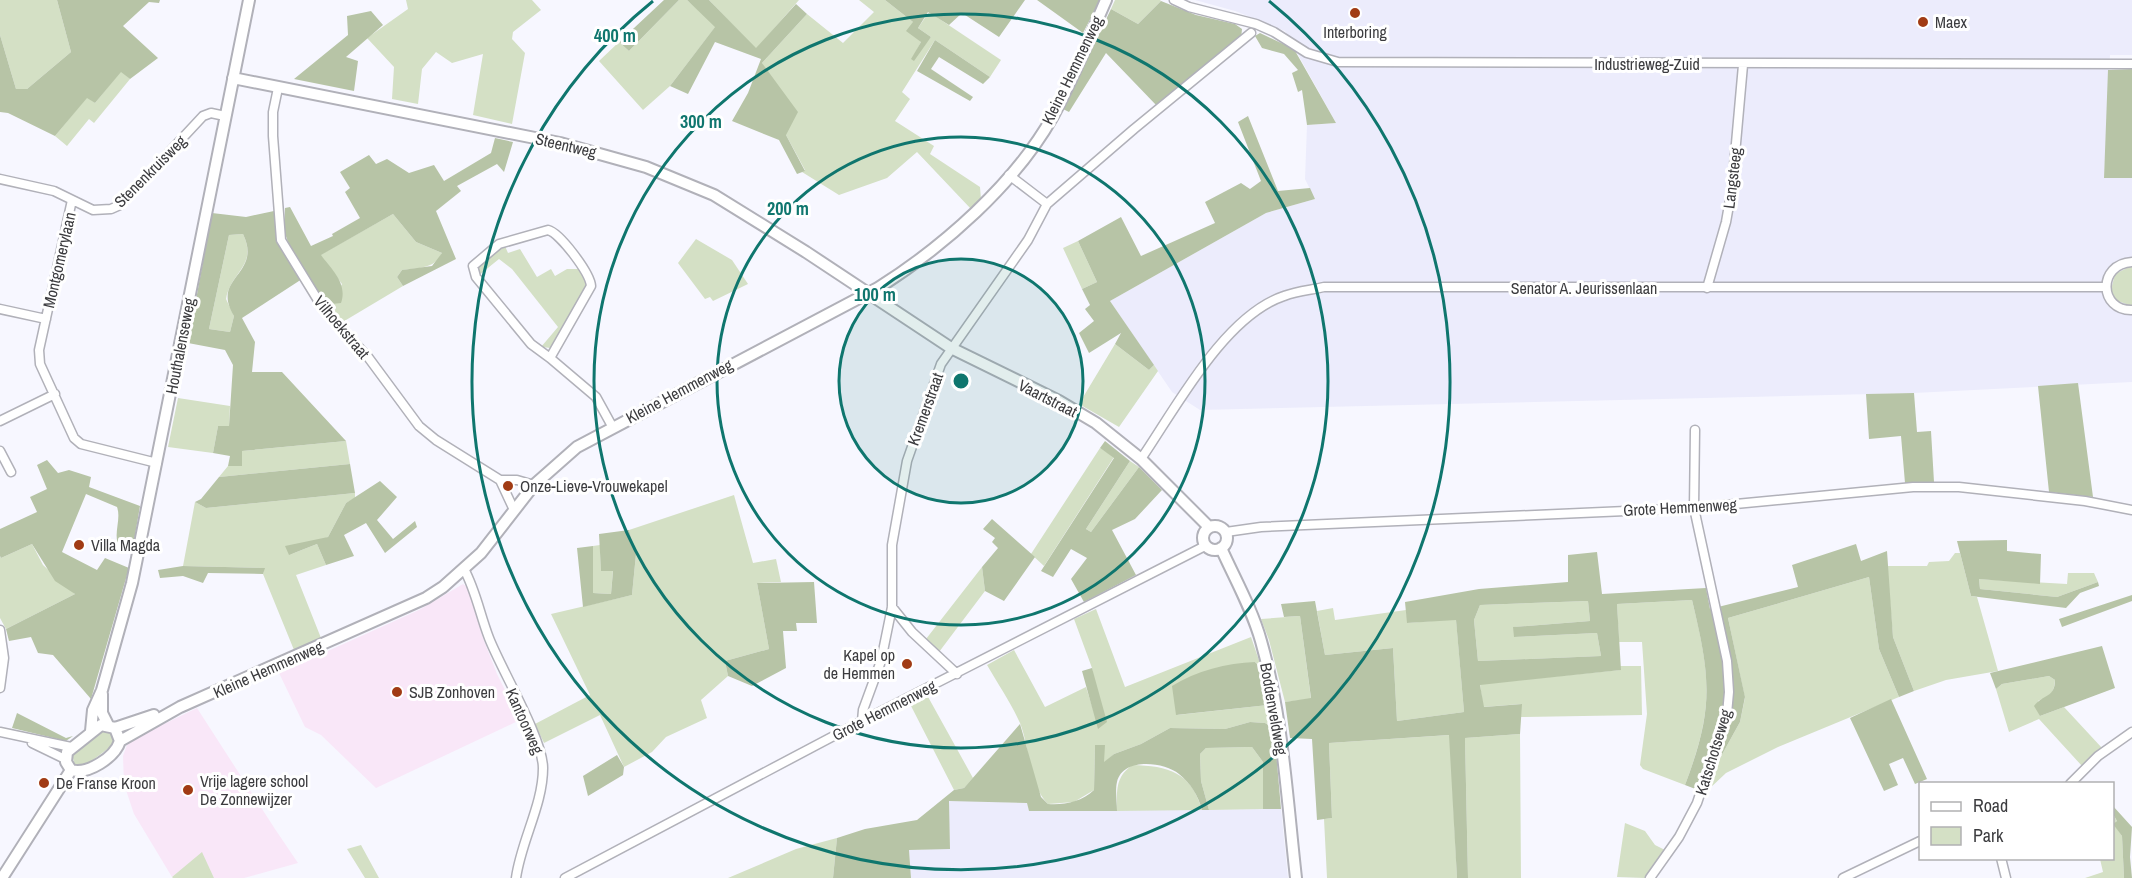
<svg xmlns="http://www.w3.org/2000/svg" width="2132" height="878" viewBox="0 0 2132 878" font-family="'Archivo Narrow',sans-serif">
  <rect width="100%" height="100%" fill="#f7f7ff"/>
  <!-- built -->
  <path fill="#ececfc" d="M1195 0H2132V55H2110L2104 177 2132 178V382L1914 393 1200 410 1172 392 1110 301 1266 213 1315 199 1305 179 1307 125 1336 123 1285 31 1235 11Z
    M948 800 1028 803 1029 811 1281 809 1288 878H911L909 850 950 848Z"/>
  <!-- education -->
  <path fill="#f9e7f8" d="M463 584 468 588 483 638 497 674 520 720 376 788 321 735 305 727 279 673 419 610Z
    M197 708 275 829 298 863 244 878H214L202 853 172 877 134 814 124 784 123 756 127 745 137 737Z"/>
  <!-- green -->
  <path fill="#d4e0c5" d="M0 0H57L71 52 27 89H16L0 35Z
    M406 0H532L541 10 513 32 512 39 525 53 512 124 473 115 483 54 452 63 436 52 422 69 418 104 392 99 394 67 367 38 408 9Z
    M679 0H687L716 26 670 86 643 110 599 61 619 42 629 51Z
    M709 0H799L756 49Z
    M859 0H885L913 22 921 42 912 59 931 37 918 28 929 12 1001 60 990 77 935 40 902 92 910 99 895 121 934 146 930 154 980 187 981 199 971 209 917 152 887 178 839 195 802 172 805 170 786 135 762 63 807 14 843 43 874 12Z
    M1115 0H1160L1161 1 1138 24 1111 9Z
    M121 71 130 79 94 123 89 119 67 146 55 136 87 97 95 103Z
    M393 214 416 242 442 253C435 269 418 268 402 270L397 277 403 286 341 323 320 297 332 304 342 284 320 255Z
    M243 234C258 266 231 271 226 299L234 316 230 332 209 329 229 235Z
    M696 239 732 260 748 284 713 301 710 297 705 299 678 263Z
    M1078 241 1097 282 1082 289 1063 248Z
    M505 246 508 253 520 249 537 277 551 269 555 276 567 269H580L588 283 551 348 541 347 558 327 512 269 499 259 478 276 477 266Z
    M2129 267H2132V306L2115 300 2111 290 2115 274Z
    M1115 344 1149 370 1154 365 1158 371 1119 427 1079 404Z
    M178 398 230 406 229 426H218L213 453 168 447Z
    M346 441 350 464 219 477 228 466H242V451Z
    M1100 448 1114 457 1044 566 1031 554Z
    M1130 461 1139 467 1091 532 1086 529Z
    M355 493V498L346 503 328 537 289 555 317 544 326 565 296 575 321 638 294 650 263 574 264 568 183 566 195 502 206 508Z
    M734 495 753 563 776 559 781 582 757 583 769 649 725 661 728 676 701 700 707 718 666 737 652 752 624 767 600 715 544 743 535 724 590 695 551 614 632 595 636 554 629 530Z
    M32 544 43 565 75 594 6 629 0 618V556L1 558Z
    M600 545 601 571 613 570 611 594 593 593V546Z
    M1955 553H1960L1971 596 1977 597 1998 671 1946 680 1914 691 1893 637 1887 566H1927L1929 562 1949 561Z
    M982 567 985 591 939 652 926 639Z
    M2068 573H2094L2098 582 2057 597 1980 589 1979 579 2067 584Z
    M1869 577 1879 649 1899 697 1778 747 1726 773 1708 790 1719 760 1740 722 1745 698 1728 618Z
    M1692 600C1711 678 1714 708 1685 785L1643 769 1640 765 1647 714 1642 642H1619L1617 604Z
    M1588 601 1590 621 1514 627V637L1597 633 1601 656 1478 661 1474 620 1480 605Z
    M1333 608 1335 620 1406 610 1408 623 1456 619 1464 712 1397 721 1393 648 1325 655 1317 611Z
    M1096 609 1125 687 1251 637 1262 669 1255 662 1177 715 1268 705 1274 728 1265 723 1250 722 1225 729 1170 728 1141 744 1114 754 1104 763 1095 745 1094 790 1074 802 1048 804C1028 784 1030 748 1020 723 1011 703 998 684 987 665L1014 650 1045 707 1086 687 1099 728 1092 668 1074 619Z
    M1300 616 1311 699 1285 702 1269 640 1261 619Z
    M1620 666H1641L1642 715 1521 717V704L1483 707 1480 684 1620 670Z
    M2049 676 2055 680C2054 694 2050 696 2038 701L2040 716 2064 707 2102 748 2082 766 2039 719 2009 732 1996 689 2002 684Z
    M927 695 973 778 964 788 954 790 910 704Z
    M101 731 112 733 115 742 113 745 86 765 75 766 72 754Z
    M1520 734 1521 878H1468L1465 738Z
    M1450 735 1457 878H1327L1324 819 1332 818 1329 743Z
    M1252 747 1263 762V809L1209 810 1201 781 1200 754 1206 748Z
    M1132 765C1169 766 1191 772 1202 810L1117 811C1117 790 1115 778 1132 765Z
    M2113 814 2117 821 2114 824 2122 836 2124 878H2085L2103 872 2100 859 2112 858Z
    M1625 823 1645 831 1655 845 1665 850 1645 878 1617 877Z
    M837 838 833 878H728L796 849Z
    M361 845 379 878H365L347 849Z
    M202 852 214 878H173L172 877Z"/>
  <!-- forest -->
  <path fill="#b7c4a6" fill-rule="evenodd" d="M57 0H160L159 3 149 2 123 26 158 58 130 79 121 72 95 103 87 98 55 136 8 113 0 112V35L16 89H27L71 52Z
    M664 0H679L629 51 619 42Z
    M687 0H709L756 48 796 4 807 14 762 63 798 112 786 135 805 171 797 174 779 140 732 121 748 93 761 59 715 42 688 94 670 86 715 27Z
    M885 0H1025L999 37 962 13 949 25 928 12 918 28 931 37 914 61 911 59 921 42 906 31 913 22Z
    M1037 0H1100L1083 33Z
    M1161 1 1196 15 1235 24 1242 29 1241 39 1157 106 1106 53 1069 112 1063 109 1111 9 1138 24Z
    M371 11 383 25 346 57 358 61 354 91 294 79 348 35 347 16Z
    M1260 33 1294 49 1336 123 1307 125 1302 90 1298 92 1292 73 1298 70 1284 54 1262 48 1255 36Z
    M935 40 990 77 983 84 939 57 931 69 973 97 970 101 917 71Z
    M2132 69V178H2104L2108 70Z
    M1248 116 1278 191 1310 188 1315 199 1266 213 1110 301 1154 365 1149 370 1115 344 1121 333 1089 353 1079 333 1094 321 1085 309 1090 305 1082 289 1097 282 1078 241 1121 217 1141 256 1215 223 1205 202 1241 183 1250 189 1261 181 1238 122Z
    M495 138 513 142 504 172 497 164 457 186 461 191 436 211 456 259 403 286 397 277 402 270 432 266 442 253 416 242 393 214 321 255C331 269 348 283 341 303L332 304C314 293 287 249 284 228 284 222 285 215 285 208L290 207 311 246 333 236 332 234 360 218 345 192 350 188 340 172 369 155 376 164 387 159 409 173 434 165 444 181 491 153Z
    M274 211 277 241 302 279 242 318 255 342 252 372H282L346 441 242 451V466H228L230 456 213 453 218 426H229L233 365 225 350 188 343 212 213 246 217ZM243 234C263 275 210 277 234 316L230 332 209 329 229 235Z
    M2078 383 2093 497 2049 492 2038 386Z
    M1914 393 1917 432 1931 431 1934 482 1905 483 1901 436 1869 439 1866 394Z
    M1105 441 1130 461 1086 529 1091 532 1139 467 1162 490 1135 519 1112 530 1136 575 1084 602 1071 579 1087 558 1071 549 1053 577 1041 571 1114 458 1100 448Z
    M47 460 58 473 69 470 91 477 89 487 140 506 133 547 121 548C111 538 122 520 117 507L86 494 62 552 97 570 105 558 129 568 91 699 53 655 38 653 31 637 9 641 6 629 75 594 55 581 32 544 1 558 0 556V529L37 512 30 497 47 489 37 465Z
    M350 464 355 493 206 508 195 502 201 499 219 477Z
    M380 481 397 497 377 520 393 539 415 521 417 527 385 553 366 523 344 535 354 556 326 565 317 544 289 555 285 546 328 537 346 503Z
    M992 519 1035 557 1004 601 985 591 982 567 998 548 992 542 995 538 983 529Z
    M629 530 636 554 632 595 583 607 577 548 593 546V593L611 594 613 571H601L599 534Z
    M2007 540V551L2041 554 2040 584 1979 579 1980 589 2057 597 2098 582 2099 586 2080 593 2066 608 1971 596 1957 541Z
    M1856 544 1861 561 1887 551 1893 637 1914 691 1899 697 1879 649 1869 577 1728 618 1745 697 1740 722 1719 760 1712 755 1698 790 1685 785C1714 708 1711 679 1692 600L1617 604 1621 670 1480 685 1484 707 1522 704 1520 734 1465 738 1468 878H1457L1449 735 1329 743 1332 818 1317 820 1312 739 1290 738 1285 702 1311 698 1300 616 1284 617 1281 604 1315 601 1325 655 1393 648 1397 721 1464 712 1456 620 1407 623 1405 602 1479 589 1568 582V555L1597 552 1602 594 1706 588 1710 609 1798 587 1792 565ZM1588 601 1590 621 1513 627 1514 637 1597 633 1601 656 1478 661 1474 620 1480 605Z
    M183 566 265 568 263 574 208 573 203 583 183 576 160 578 158 570Z
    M814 582 817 623H796L797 631H783L786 668 752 686 728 676 725 661 769 649 757 583Z
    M2132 595V601L2062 627 2059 619Z
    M2102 646 2115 688 2040 716 2034 706C2043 694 2055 698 2055 680L2049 676 2002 684 1996 689 1990 673Z
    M1255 662 1262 669 1268 705 1176 715 1172 686C1196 671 1227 663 1255 662Z
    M1092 668 1107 722 1098 729 1082 671Z
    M1891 699 1927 779 1915 784 1903 758 1889 764 1898 785 1884 791 1850 718Z
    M17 713 66 738 73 736 66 741 12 728Z
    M1250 722 1265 723 1274 728 1281 809H1263V762L1252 747 1206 748 1200 754 1201 781 1209 810H1202C1198 795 1191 784 1179 774 1164 762 1123 757 1117 782 1115 790 1117 802 1117 811H1029L1027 803 949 801 950 849 909 850 911 878H833L837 838 865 829 917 820 954 790 964 788 1020 724 1041 797 1048 804C1065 805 1081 802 1094 790L1095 745H1105L1104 762 1114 754 1141 744 1170 728 1225 729Z
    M617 755 624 767 623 775 588 796 583 776Z
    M2113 806 2132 827 2130 857 2132 878H2124L2122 836 2113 824 2117 821 2113 814Z"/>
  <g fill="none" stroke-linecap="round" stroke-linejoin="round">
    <defs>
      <path id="minor" d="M1174 0 1189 7 1256 24 1274 32 1307 53 1338 62 2132 64
        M278 88 273 112V136L281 240 324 310 368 357 419 426 436 440 500 480 514 510
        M1009 175 1047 204
        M0 179 54 191 93 210 111 209 120 205 203 116 211 113 225 116
        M72 200 39 350 40 364 74 438 81 444 157 463
        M2132 262C2097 264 2099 311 2132 310
        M1707 288 1726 222 1732 188 1743 65
        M0 309 46 319
        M550 358 531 344 476 277 473 266 499 244 548 230C560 233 590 273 591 286L550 358 596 397 612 426
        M0 421 55 394
        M0 451 11 472
        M1141 459C1176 408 1224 316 1284 296 1297 291 1311 290 1324 287H2106
        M500 480H517L534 485
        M1226 532 1261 527 1694 508 1913 487H1959L2085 501 2132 510
        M464 569C476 591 480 615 489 638 501 669 543 739 543 768 543 805 521 841 516 878
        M892 607 912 632 957 674
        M0 630 4 658 0 688
        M862 721 863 710 881 661 892 607V545L907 461 941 364 1028 240 1047 204 1134 129 1251 33
        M0 732 71 747
        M32 743 65 759
        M2070 784 2098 756 2132 732
        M2001 858 2006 878
        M565 878 862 721 1205 546
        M1650 878 1679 837 1697 803 1727 714 1729 692 1727 661 1694 508 1695 430
        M1843 878 1920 841"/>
      <path id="tertiary" d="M233 78 560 143 646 167 714 195 806 252 951 348 1059 401 1096 423 1141 459 1209 527
        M1203 538a12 12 0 1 1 24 0a12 12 0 1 1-24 0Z
        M1221 548C1235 579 1252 609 1261 641 1283 718 1287 799 1296 878
        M102 694V713L108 725
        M101 725 115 728 120 741C115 757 88 775 71 770L66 762 67 752Z
        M115 728 154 715
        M91 731 93 710 102 690 132 583 249 0
        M120 741 180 707 426 598 443 587 481 553 534 485 577 447 878 288C943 247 1015 184 1053 116 1073 79 1089 39 1106 0
        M2 878 71 770"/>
    </defs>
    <!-- minor casing -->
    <use href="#minor" stroke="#b1b1b9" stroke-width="11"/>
    <!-- tertiary casing -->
    <use href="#tertiary" stroke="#b1b1b9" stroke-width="14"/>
    <!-- minor -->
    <use href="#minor" stroke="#fff" stroke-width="8"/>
    <!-- tertiary -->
    <use href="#tertiary" stroke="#fff" stroke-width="10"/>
  </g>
  <!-- distance rings -->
  <circle cx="961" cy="381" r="122" fill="#0f766e" fill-opacity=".12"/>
  <g fill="none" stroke="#0f766e" stroke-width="3">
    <circle cx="961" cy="381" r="122"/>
    <circle cx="961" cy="381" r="244"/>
    <circle cx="961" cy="381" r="367"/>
    <path d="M1269 1A489 489 0 1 1 653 1"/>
  </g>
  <!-- markers -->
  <g fill="#a13b14" stroke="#fff" stroke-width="2">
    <circle cx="1355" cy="13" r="6"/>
    <circle cx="1923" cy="22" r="6"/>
    <circle cx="508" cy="486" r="6"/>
    <circle cx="79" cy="545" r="6"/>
    <circle cx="907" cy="664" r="6"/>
    <circle cx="397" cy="692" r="6"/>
    <circle cx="44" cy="783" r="6"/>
    <circle cx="188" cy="790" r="6"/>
  </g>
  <g text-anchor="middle" stroke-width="6" stroke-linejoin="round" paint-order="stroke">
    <!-- poi labels -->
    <g font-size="16" fill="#3c3c3f" stroke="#fff" text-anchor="start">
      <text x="1935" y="28">Maex</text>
      <text x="1355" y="38" text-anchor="middle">Interboring</text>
      <text x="520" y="492">Onze-Lieve-Vrouwekapel</text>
      <text x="91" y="551">Villa Magda</text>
      <text x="895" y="661" text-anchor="end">Kapel op<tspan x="895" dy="18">de Hemmen</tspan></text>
      <text x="409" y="698">SJB Zonhoven</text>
      <text x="200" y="787">Vrije lagere school<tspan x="200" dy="18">De Zonnewijzer</tspan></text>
      <text x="56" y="789">De Franse Kroon</text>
    </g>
    <!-- street labels -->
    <g font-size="16" fill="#3c3c3f" stroke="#fff">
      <text x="1647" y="70">Industrieweg-Zuid</text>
      <text transform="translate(1072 70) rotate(-64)" y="6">Kleine Hemmenweg</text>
      <text transform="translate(566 145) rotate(13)" y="6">Steentweg</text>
      <text transform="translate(150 171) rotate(-45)" y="6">Stenenkruisweg</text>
      <text transform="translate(1732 178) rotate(-83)" y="6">Langsteeg</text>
      <text transform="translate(59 260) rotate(-77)" y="6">Montgomerylaan</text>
      <text x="1584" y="294">Senator A. Jeurissenlaan</text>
      <text transform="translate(342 327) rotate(50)" y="6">Vilhoekstraat</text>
      <text transform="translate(180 346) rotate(-79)" y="6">Houthalenseweg</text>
      <text transform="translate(679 391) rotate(-28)" y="6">Kleine Hemmenweg</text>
      <text transform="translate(1048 398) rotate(27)" y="6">Vaartstraat</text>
      <text transform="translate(925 409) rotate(-70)" y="6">Kremerstraat</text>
      <text transform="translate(1680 507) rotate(-3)" y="6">Grote Hemmenweg</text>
      <text transform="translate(268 669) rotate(-24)" y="6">Kleine Hemmenweg</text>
      <text transform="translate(1274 709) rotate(80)" y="6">Boddenveldweg</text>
      <text transform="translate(884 710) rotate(-27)" y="6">Grote Hemmenweg</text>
      <text transform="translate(525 721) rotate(66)" y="6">Kantoorweg</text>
      <text transform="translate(1713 752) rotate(-73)" y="6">Katschotseweg</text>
    </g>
  </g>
  <circle cx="961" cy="381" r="9" fill="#0f766e" stroke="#fff" stroke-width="3"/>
  <g font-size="18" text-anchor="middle" font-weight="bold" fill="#0f766e" stroke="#fff" stroke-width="6" stroke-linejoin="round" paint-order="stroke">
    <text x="615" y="42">400 m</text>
    <text x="701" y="128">300 m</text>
    <text x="788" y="215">200 m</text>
    <text x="875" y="301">100 m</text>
  </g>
  <!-- legend -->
  <rect x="1919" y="782" width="195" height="78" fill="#ffffff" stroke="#b1b1b2" stroke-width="1.5"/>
  <rect x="1931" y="802" width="30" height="9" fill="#ffffff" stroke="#b1b1b2" stroke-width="1.5"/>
  <text x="1973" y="812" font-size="18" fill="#3c3c3f">Road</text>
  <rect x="1931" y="827" width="30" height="18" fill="#d4e0c5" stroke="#b1b1b2" stroke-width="1.5"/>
  <text x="1973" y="842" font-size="18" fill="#3c3c3f">Park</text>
</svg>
